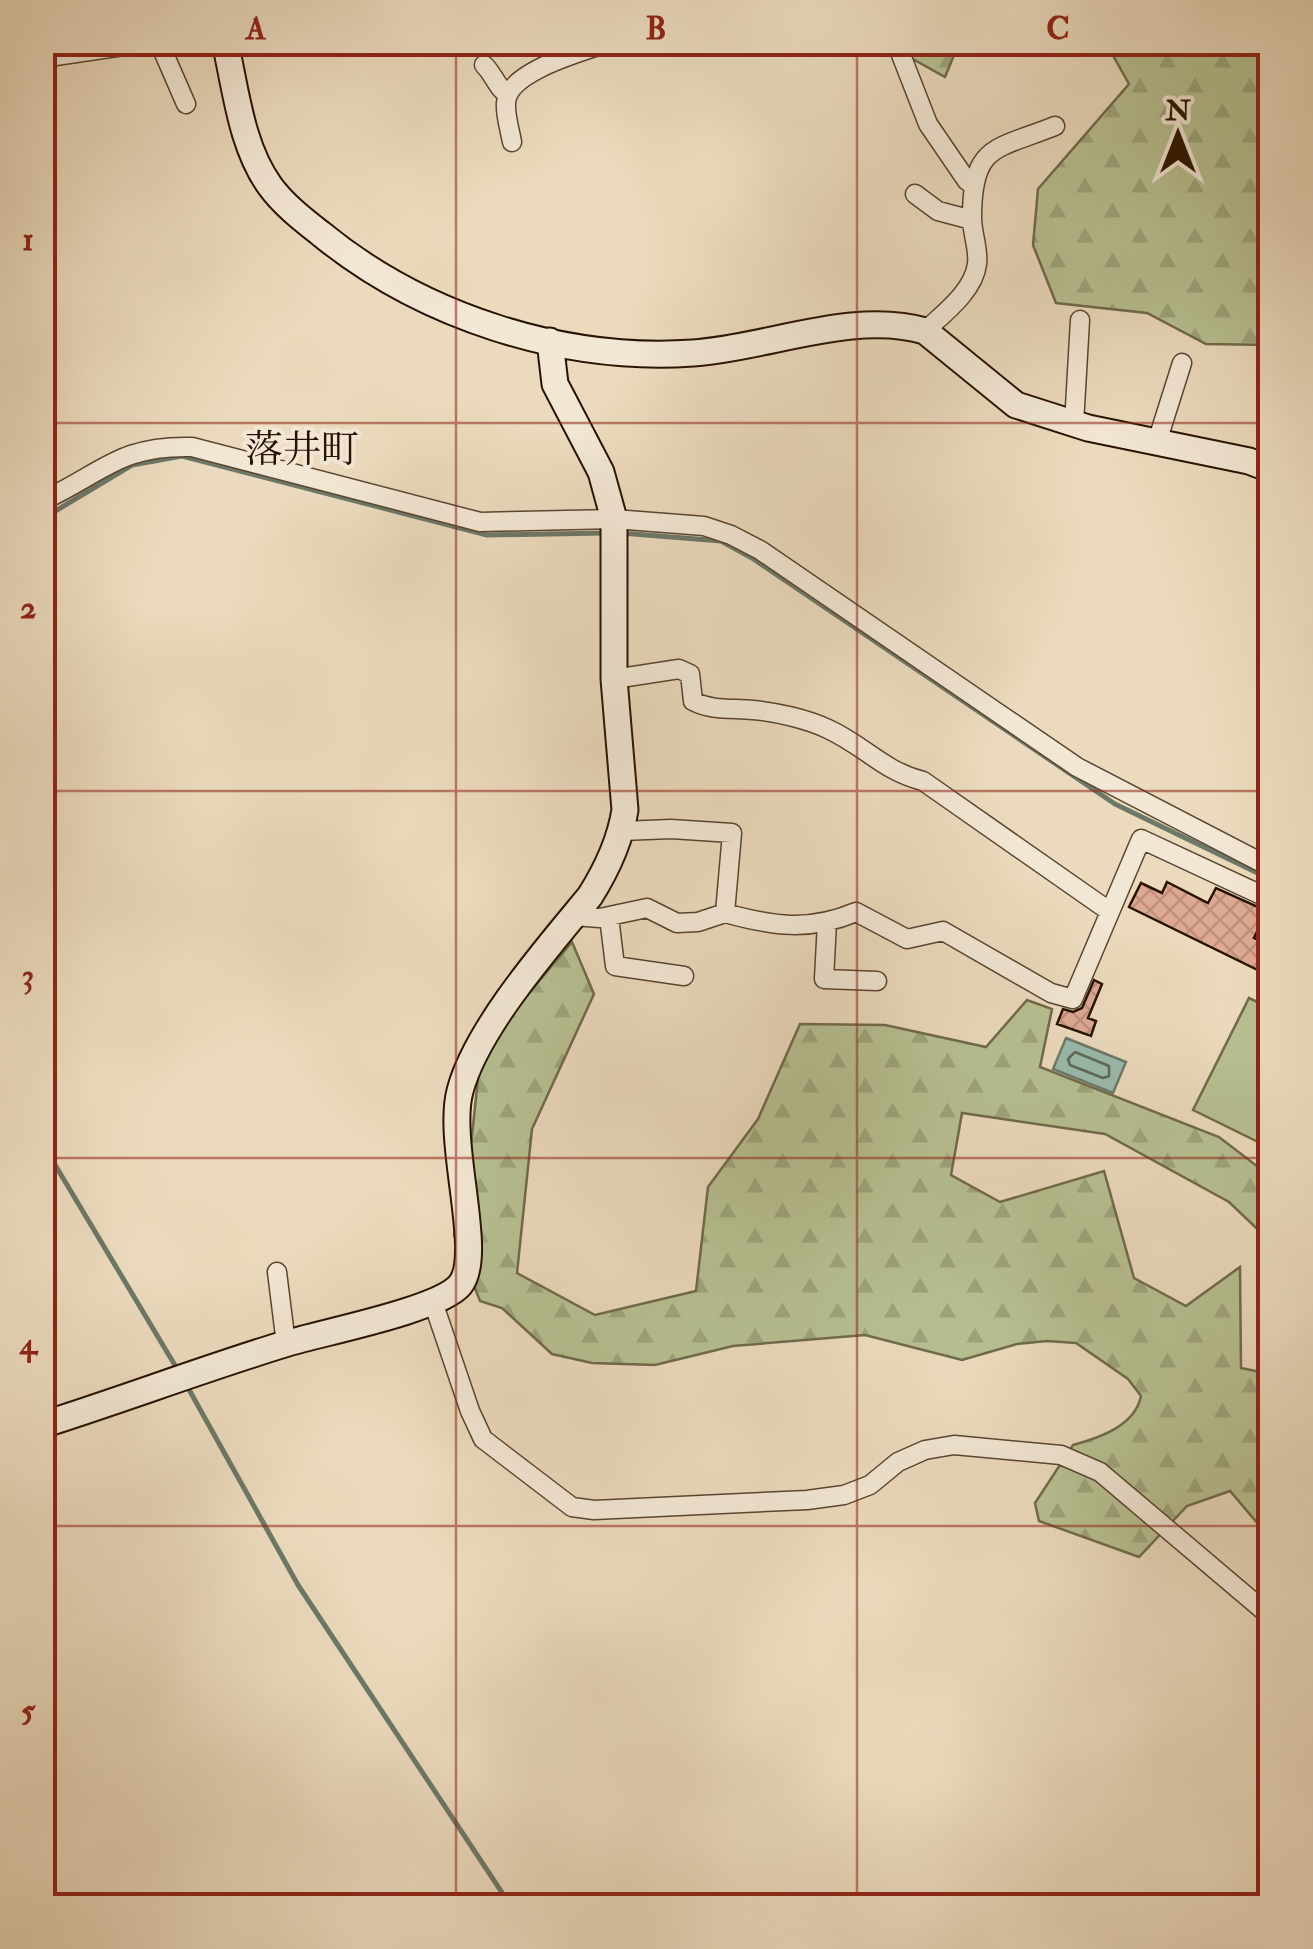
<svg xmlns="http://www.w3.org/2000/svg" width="1313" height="1949" viewBox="0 0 1313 1949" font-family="'IM FELL Double Pica','Noto Serif JP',serif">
  <defs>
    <pattern id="forest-firs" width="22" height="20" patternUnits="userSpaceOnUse" patternTransform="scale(2.5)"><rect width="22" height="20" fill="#b7c092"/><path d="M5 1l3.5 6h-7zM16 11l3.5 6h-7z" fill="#9da47c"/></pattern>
    <pattern id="building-cross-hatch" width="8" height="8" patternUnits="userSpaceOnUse" patternTransform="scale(2.5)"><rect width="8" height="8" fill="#dea993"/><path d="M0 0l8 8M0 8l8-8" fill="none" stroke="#be917d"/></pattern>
  </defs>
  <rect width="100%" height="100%" fill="#ebdabd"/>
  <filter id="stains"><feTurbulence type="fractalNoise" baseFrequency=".002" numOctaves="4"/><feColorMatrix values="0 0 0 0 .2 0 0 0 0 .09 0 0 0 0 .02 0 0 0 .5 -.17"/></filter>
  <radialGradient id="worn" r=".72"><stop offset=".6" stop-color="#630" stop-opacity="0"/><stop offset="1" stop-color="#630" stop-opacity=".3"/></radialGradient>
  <!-- green -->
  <path fill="#b7c092" stroke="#706a4a" stroke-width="2.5" d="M1249 998 1270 1008V1156L1256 1141 1193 1110Z"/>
  <!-- forest -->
  <path fill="url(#forest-firs)" stroke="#706a4a" stroke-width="2.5" d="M884 43H959L945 77Z
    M1106 43H1270V345L1206 344 1147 313 1056 303 1033 245 1038 189 1129 84Z
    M572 942 594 994 532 1129 517 1273 595 1315 696 1291 708 1187 758 1119 800 1024 885 1025 986 1047 1027 1000 1052 1009 1040 1067 1219 1137 1270 1176V1241L1229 1202 1105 1134 962 1113 951 1175 1000 1202 1104 1171 1134 1278 1186 1306 1240 1267 1241 1368 1270 1374V1538L1230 1491 1187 1506 1139 1557 1039 1521 1035 1503 1073 1445C1099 1438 1135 1426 1141 1396L1128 1379 1076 1343 1047 1341 1017 1344 962 1360 865 1335 733 1346 655 1365 592 1363 552 1354 502 1308 480 1301 454 1235 469 1164 481 1050Z"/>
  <!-- water -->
  <path fill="#99bbac" stroke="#6c7868" stroke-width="2.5" d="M1066 1038 1126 1062 1113 1093 1053 1069Z"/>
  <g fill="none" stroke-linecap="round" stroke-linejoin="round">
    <!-- shore -->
    <path stroke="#606756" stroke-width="2.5" d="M1075 1052 1109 1066V1076L1103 1078 1070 1065 1068 1059Z"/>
    <!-- stream -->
    <path stroke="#6c7868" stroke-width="5" d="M42 519 132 465 182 456 487 535 605 533
      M621 533 721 541 752 558 1115 804 1270 879
      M42 1143 179 1372
      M187 1386 298 1585 511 1906"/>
  </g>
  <!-- building -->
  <path fill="url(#building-cross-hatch)" stroke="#281301" stroke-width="2.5" d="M1167 882 1208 903 1216 888 1267 911 1254 938 1270 946V976L1129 907 1141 883 1162 893Z
    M1094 980 1102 984 1088 1018 1096 1021 1091 1036 1057 1024 1063 1009 1073 1012 1082 1008Z"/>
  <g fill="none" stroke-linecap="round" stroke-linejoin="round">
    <defs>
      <path id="street" d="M159 42 186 104
        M896 42 928 124 967 181 974 185
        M42 58 150 42
        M484 65C493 73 498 90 508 94
        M512 142C510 130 505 115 506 103 507 71 585 51 610 42
        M915 194 938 211 972 220
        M925 331C943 314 974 291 977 264 979 250 972 233 972 218 972 144 995 150 1055 126
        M1074 424 1080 320
        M1157 442 1182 363
        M42 501C103 473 119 445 192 447L480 522 614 519 704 526 731 535 760 550 1077 767 1270 867
        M614 679 679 669 690 674 693 701C712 711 732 708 753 710 776 712 807 719 828 729 865 746 883 771 923 781L1109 911
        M622 831 671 829 732 833 725 913C772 926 809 932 856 912L907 939 943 931 1051 993 1073 999 1141 839 1270 899
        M573 916 600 918 647 908 677 923 698 922 725 913
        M609 917 615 966 684 976
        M827 922 824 979 877 981
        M277 1272 286 1344
        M433 1302 470 1411 483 1439 572 1507 594 1510 807 1500 844 1495 870 1485 898 1462 925 1450 954 1445 1061 1455 1100 1472 1270 1616"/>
      <path id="secondary" d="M225 42C236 90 241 146 270 186 283 204 302 219 320 233 421 316 562 362 693 353 767 348 853 310 925 331L1016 405 1088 428 1249 461 1270 469
        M42 1425C124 1399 206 1368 288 1343 324 1332 439 1310 460 1285 485 1255 446 1143 460 1091 476 1029 548 947 590 896 607 869 620 842 625 810L614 679V519L601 472 555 384 550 341"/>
    </defs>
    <!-- street casing -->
    <use href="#street" stroke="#594530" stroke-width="21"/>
    <!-- secondary casing -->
    <use href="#secondary" stroke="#281301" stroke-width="29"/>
    <!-- street -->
    <use href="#street" stroke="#f2e7d4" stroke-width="18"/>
    <!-- secondary -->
    <use href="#secondary" stroke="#f2e7d4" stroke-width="25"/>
  </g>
  <!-- grid -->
  <path fill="none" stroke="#8f2418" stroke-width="2.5" stroke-opacity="0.55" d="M456 42V1906M857 42V1906M42 423H1270M42 791H1270M42 1158H1270M42 1526H1270"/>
  <g text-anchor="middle" stroke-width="8" stroke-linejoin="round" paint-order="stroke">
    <!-- neighbourhood labels -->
    <g font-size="38" fill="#281301" stroke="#f2e7d4">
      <text x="302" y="462">落井町</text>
    </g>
  </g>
  <!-- margin -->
  <rect width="1313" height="1949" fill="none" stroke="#ebdabd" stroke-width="110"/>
  <!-- north arrow -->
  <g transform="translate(1178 135)" stroke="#f2e7d4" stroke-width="8" paint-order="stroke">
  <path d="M0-8L18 38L0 25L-18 38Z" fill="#281301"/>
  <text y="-15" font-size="28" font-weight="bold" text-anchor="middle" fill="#281301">N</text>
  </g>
  <rect x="55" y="55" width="1203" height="1839" fill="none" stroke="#8f2418" stroke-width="4"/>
  <g font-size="32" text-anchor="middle" font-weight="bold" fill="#8f2418">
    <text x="256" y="39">A</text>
    <text x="656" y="39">B</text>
    <text x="1058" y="39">C</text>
    <text x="28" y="250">1</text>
    <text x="28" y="618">2</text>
    <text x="28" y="986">3</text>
    <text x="28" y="1354">4</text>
    <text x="28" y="1721">5</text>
  </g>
  <rect width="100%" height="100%" filter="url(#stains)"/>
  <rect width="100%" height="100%" fill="url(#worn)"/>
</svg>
